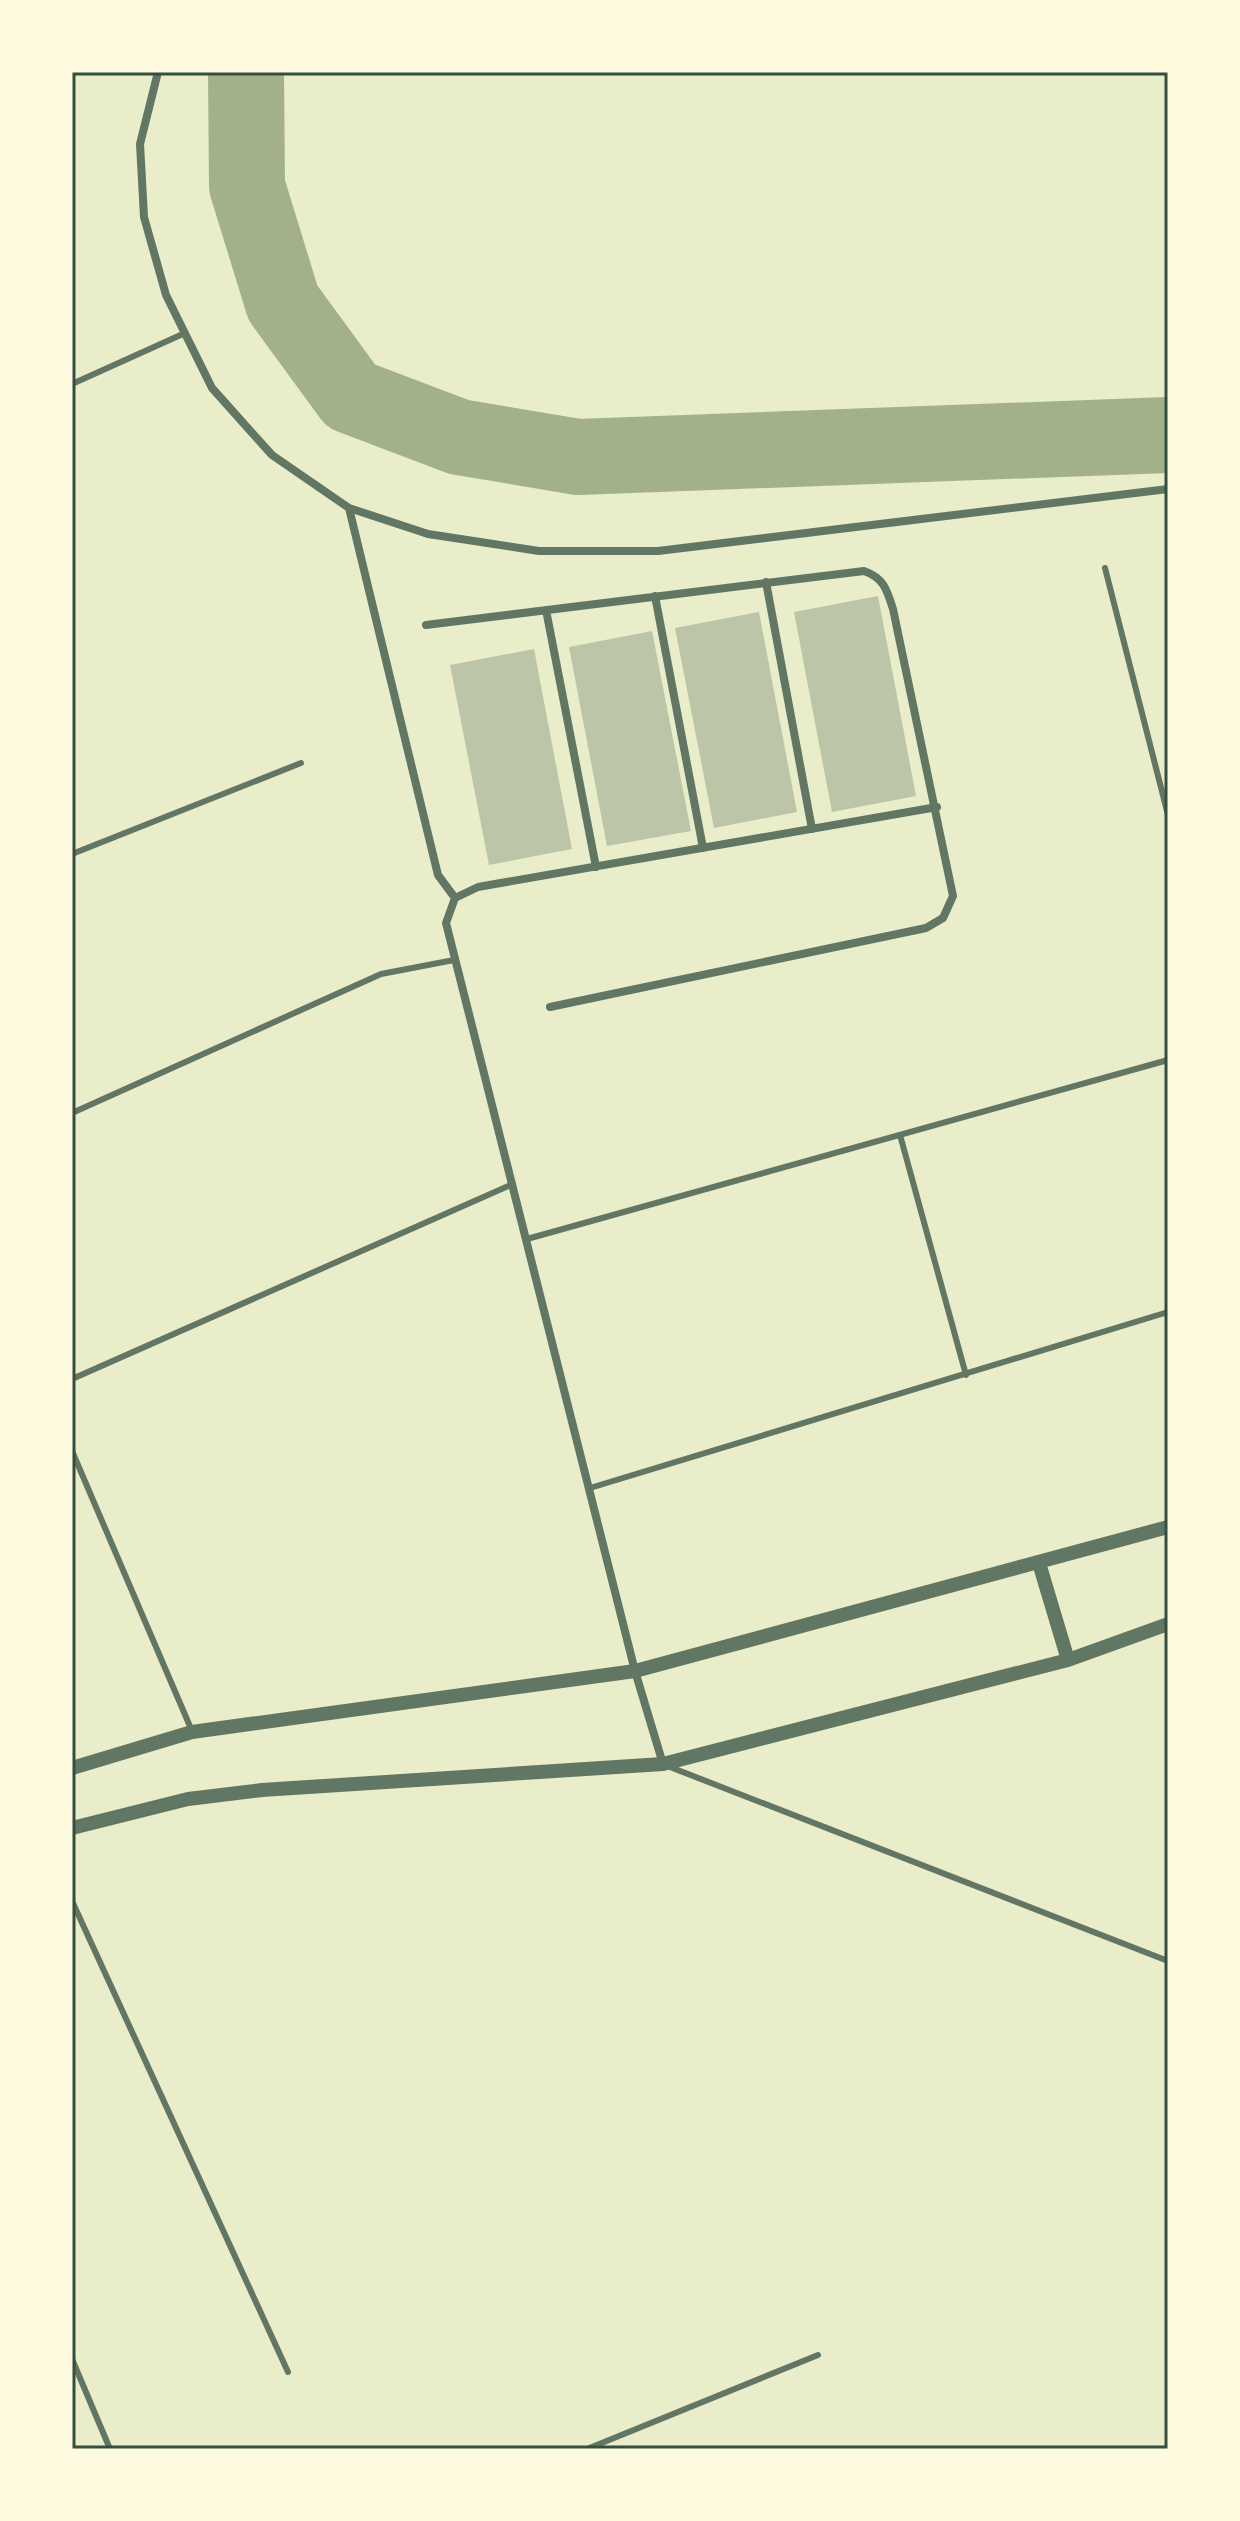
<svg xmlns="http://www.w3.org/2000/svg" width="1240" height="2521" viewBox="0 0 1240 2521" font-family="Georgia,serif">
  <rect width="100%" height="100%" fill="#e9edc9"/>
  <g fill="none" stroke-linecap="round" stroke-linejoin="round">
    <!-- river -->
    <path stroke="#a3b18a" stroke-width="76" d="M246 72 247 186 283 303 351 396 459 437 578 457 1168 435"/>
  </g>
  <!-- building -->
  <path fill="#bcc5a7" d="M878 596 916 796 832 812 794 612Z
    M759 612 797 812 714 828 675 628Z
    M652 631 691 831 607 846 569 647Z
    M534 649 572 849 489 865 450 665Z"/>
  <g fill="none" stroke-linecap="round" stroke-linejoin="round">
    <!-- service -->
    <path stroke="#617663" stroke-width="6" d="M72 384 185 333
      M1105 568 1168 815
      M72 854 301 763
      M72 1113 381 974 454 960
      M900 1135 966 1375
      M527 1239 1168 1060
      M72 1379 513 1184
      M72 1451 192 1731
      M590 1488 1168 1312
      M670 1767 1168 1961
      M72 1901 288 2372
      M72 2359 110 2449
      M587 2449 818 2355"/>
    <!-- minor -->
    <path stroke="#617663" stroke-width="8" d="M158 72 140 144 144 217 166 295 212 388 272 455 349 508 428 534 539 551H658L1168 489
      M349 508 438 875 455 898
      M766 582 812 829
      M655 596 703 848
      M546 610 596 867
      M426 625 864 571C884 578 887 590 893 609L953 896 943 918 926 928 550 1007
      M663 1764 635 1671 446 923 455 898 478 887 937 807"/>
    <!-- tertiary -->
    <path stroke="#617663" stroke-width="14" d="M1039 1563 1068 1660
      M72 1768 192 1732 635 1671 1168 1527
      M72 1828 188 1799 262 1790 663 1764 1068 1660 1168 1624"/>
  </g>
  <!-- border -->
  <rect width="1240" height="2521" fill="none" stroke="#fefae0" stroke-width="148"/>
  <rect x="74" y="74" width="1092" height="2373" fill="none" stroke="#344e41" stroke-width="3"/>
</svg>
